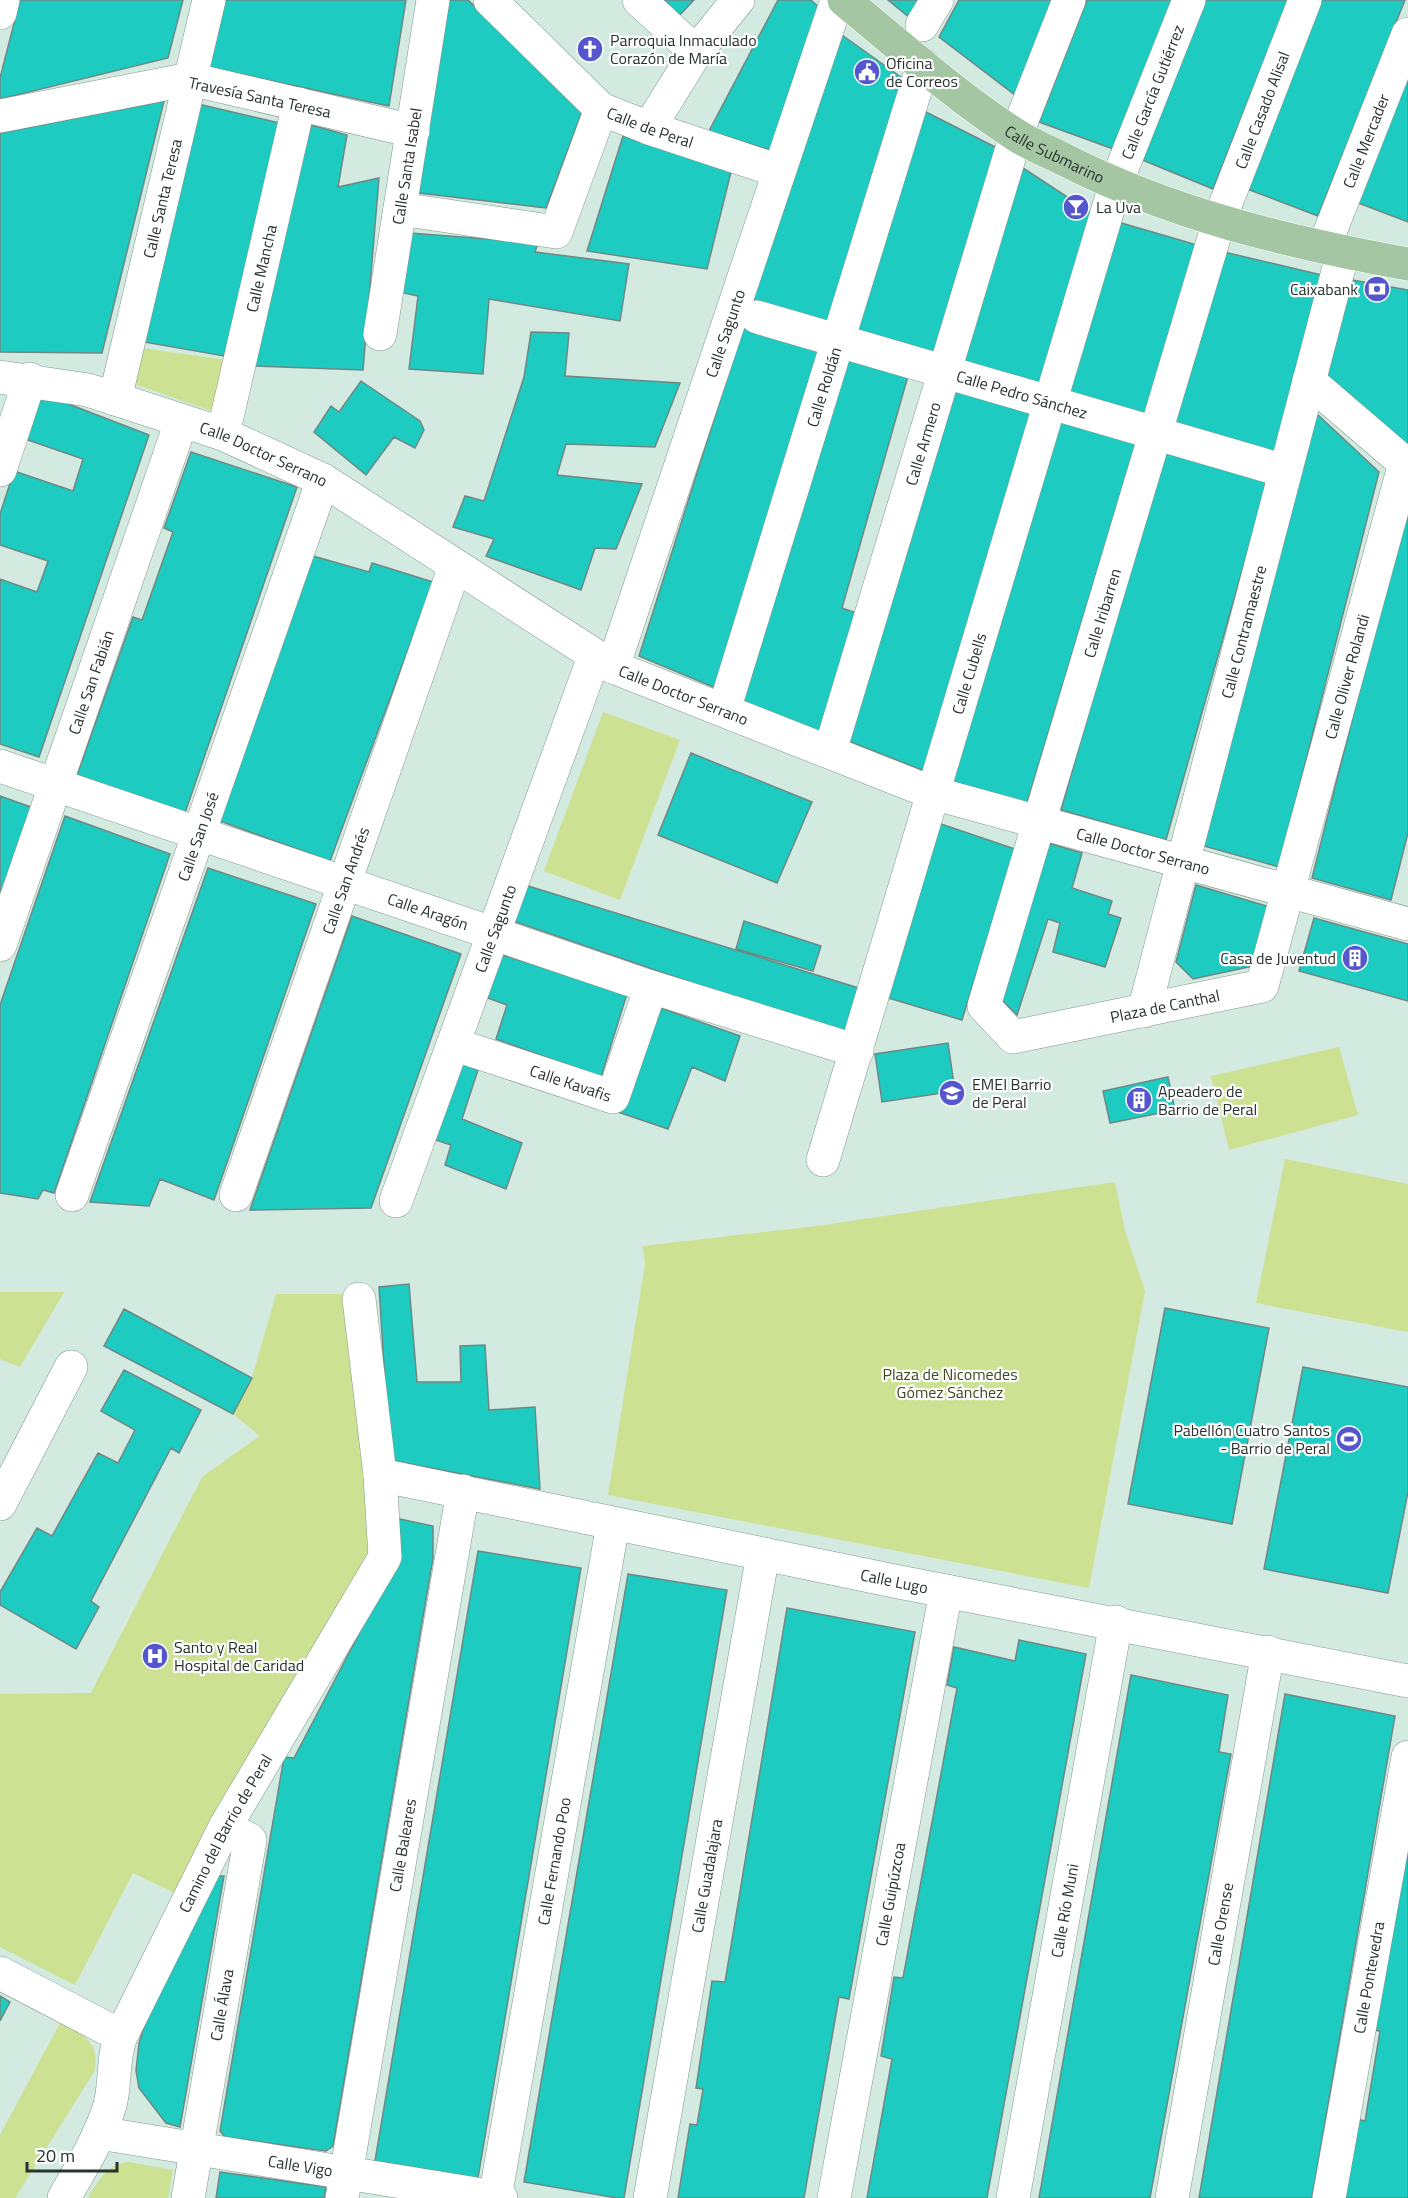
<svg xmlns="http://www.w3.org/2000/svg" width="1408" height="2198" viewBox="0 0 1408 2198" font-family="'Titillium Web',sans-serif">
  <rect width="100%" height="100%" fill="#d2eadf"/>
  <!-- green -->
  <path fill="#cce192" d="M142 348 226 360 212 411 134 384Z
    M603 712 680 740 620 900 544 871Z
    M1339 1047 1358 1115 1229 1150 1211 1076Z
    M1285 1159 1408 1184V1332L1256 1303Z
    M1115 1182 1125 1231 1145 1291 1089 1588 608 1495 645 1264 643 1246 817 1226Z
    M0 1292H64L20 1367 0 1359Z
    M276 1294H354L372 1548 179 1895 133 1873 75 1985 0 1947V1694L91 1693 202 1477 260 1436 233 1414 252 1378Z
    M60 2023C83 2034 101 2042 94 2072L15 2198H0V2135Z
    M129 2162 173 2170 168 2198H88C98 2181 108 2163 129 2162Z"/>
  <!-- building -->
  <path fill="#1ecbc1" stroke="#6e8885" stroke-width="1.5" d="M20 0H183L168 58 0 99V78Z
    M224 0H406L389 106 208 67Z
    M445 0H468L583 109 546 208 419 193Z
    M661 0H694L679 16Z
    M778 0H811L822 10 773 151 709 131Z
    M888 0H927L915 22Z
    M959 0H1056L1019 98 939 37Z
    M1087 0H1175L1116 150 1039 122Z
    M1203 0H1288L1213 189 1140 159Z
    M1316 0H1405L1318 216 1242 187Z
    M842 35 905 80 830 325 752 300Z
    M1408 70V222L1356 202Z
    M164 101 102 353 0 352V133Z
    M198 104 284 124 224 356 144 342Z
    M922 110 999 149 935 356 855 334Z
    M311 125 347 135 338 187 379 178 363 370 251 366Z
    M623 136 731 172 707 269 587 251Z
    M1023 168 1092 213 1041 388 960 364Z
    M1118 222 1197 245 1147 418 1067 395Z
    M410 233 538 243 535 252 629 264 620 321 489 299 483 374 409 369 418 296 399 292Z
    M1224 252 1322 275 1274 456 1171 426Z
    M1347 279 1408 290V448L1324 377Z
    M743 328 822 350 718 689 639 656Z
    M531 332 569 333 565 376 680 383 655 447 566 444 557 475 642 484 616 549 595 548 581 590 486 556 494 539 453 527 465 496 484 501 524 377Z
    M848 359 908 376 842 608 859 614 821 739 739 706Z
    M361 381 420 421 424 430 415 448 394 437 366 475 314 432 331 406 339 412Z
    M949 386 1032 412 927 772 848 741Z
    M40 393 149 435 39 757 0 744V579L37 592 48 561 0 545V514L14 471 73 491 83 459 25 439Z
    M1316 413 1379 472 1279 867 1204 846Z
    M1059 420 1136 442 1027 803 950 781Z
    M1164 449 1268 479 1166 840 1061 810Z
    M191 452 297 487 185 813 77 775 133 617 142 620 173 532 164 528Z
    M1408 499V833L1391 900 1312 878Z
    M313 556 369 572 372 563 433 582 330 861 220 821Z
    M691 753 812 802 777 883 658 835Z
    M0 796 31 807 0 895Z
    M65 816 170 854 54 1193 43 1190 38 1199 0 1193V1005Z
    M938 823 1015 849 962 1020 885 997Z
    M1048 843 1082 853 1072 888 1112 901 1108 914 1121 918 1105 967 1053 952 1060 923 1048 919 1017 1015 999 997Z
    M208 868 316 904 214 1200 160 1179 149 1206 90 1202Z
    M525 885 862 989 847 1036 513 921Z
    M1196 885 1270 907 1253 966 1193 979 1176 962Z
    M352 916 461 954 371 1208 250 1210Z
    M1314 918 1408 944V1001L1299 971Z
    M744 921 821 946 813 971 736 949Z
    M499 954 627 994 601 1077 496 1039 507 1005 485 997Z
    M658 1007 740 1036 725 1081 692 1067 668 1129 618 1112Z
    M948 1043 955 1091 882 1102 875 1054Z
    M460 1062 478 1070 462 1119 522 1143 506 1189 445 1165 451 1145 433 1139Z
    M1168 1077 1175 1110 1110 1123 1103 1091Z
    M409 1284 417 1382H461L460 1346 485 1345 489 1410 535 1407 540 1489 390 1460 379 1287Z
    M1165 1308 1269 1328 1232 1524 1128 1504Z
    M124 1309 252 1378 233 1414 104 1346Z
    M1303 1367 1408 1387V1492L1388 1593 1264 1569Z
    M124 1370 201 1410 179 1453 171 1448 91 1601 99 1607 76 1649 0 1605V1592L37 1528 52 1536 98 1453 118 1463 135 1430 101 1411Z
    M395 1518 433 1526V1558L333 2146 326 2151 225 2137 220 2131 284 1757 294 1758 397 1561Z
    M478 1551 581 1568 478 2178 375 2161Z
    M628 1574 727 1590 624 2198H617L524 2182Z
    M787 1608 915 1632 849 1999 839 1997 804 2198H678L690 2124 697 2125 703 2089 696 2088 712 1981 725 1982Z
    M1019 1640 1086 1654 987 2198H867L892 2059 881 2056 894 1977 903 1978 957 1688 947 1685 954 1647 1015 1661Z
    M1131 1675 1228 1695 1219 1752 1231 1754 1150 2198H1039Z
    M1285 1694 1395 1716 1312 2198H1199Z
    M1408 1824V2198H1342L1356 2119 1365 2121 1380 2031 1370 2030Z
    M214 1876H224L180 2127 166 2123 139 2088 136 2071 139 2043 150 2008Z
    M0 1996 10 2002 0 2021Z
    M220 2172 326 2187 324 2198H216Z"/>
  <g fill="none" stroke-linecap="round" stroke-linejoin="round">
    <defs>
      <g id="minor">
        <path id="s1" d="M490 0 601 109 649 128 779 171"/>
        <path d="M639 0 696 52"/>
        <path id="s2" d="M1305 0 1219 221 984 1006 1013 1037 1262 986 1405 463"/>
        <path d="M0 13 3 0"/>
        <path d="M922 25 937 0"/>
        <path d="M0 116 190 79 413 131"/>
        <path d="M649 128 696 52 738 0"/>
        <path d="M400 209 556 232 601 109"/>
        <path id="s3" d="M1324 247 1408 34"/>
        <path id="s4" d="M757 317 1285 471"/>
        <path id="s5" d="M380 334 433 0"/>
        <path id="s6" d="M0 377 88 390 223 434 323 480 613 667 933 793 1408 924"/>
        <path d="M1309 381 1408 466"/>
        <path id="s7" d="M115 399 209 0"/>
        <path id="s8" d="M223 434 299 104"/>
        <path d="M0 470 30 379"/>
        <path id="s9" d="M613 667 837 0"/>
        <path id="s10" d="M724 710 923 65"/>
        <path id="s11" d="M830 751 1016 135 1069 0"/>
        <path id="s12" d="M0 766 651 987 857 1051"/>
        <path id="s13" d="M0 945 181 422"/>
        <path id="s14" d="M1144 1011 1343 252"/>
        <path id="s15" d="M453 1044 613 1097 651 987"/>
        <path id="s16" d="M823 1160 1115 186 1189 0"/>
        <path id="s17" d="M72 1195 323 480"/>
        <path id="s18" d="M236 1195 455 566"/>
        <path id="s19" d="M396 1201 594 657"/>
        <path id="s20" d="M380 1475 899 1582 1408 1681"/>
        <path d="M0 1504 71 1367"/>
        <path d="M0 1973 121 2036"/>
        <path id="s21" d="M99 2133 501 2198"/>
        <path id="s22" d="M64 2198C81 2168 100 2138 110 2105 116 2082 112 2058 121 2036L225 1827 385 1557 380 1475 359 1299"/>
        <path id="s23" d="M188 2198 250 1840 225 1827"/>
        <path id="s24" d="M342 2198 463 1491"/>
        <path id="s25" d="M495 2198 613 1524"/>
        <path id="s26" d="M650 2198 763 1554"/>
        <path id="s27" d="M834 2198 946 1591"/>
        <path id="s28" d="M1013 2198 1116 1622"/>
        <path id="s29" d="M1172 2198 1268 1652"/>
        <path id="s30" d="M1329 2198 1408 1757"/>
      </g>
      <g id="major">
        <path id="s31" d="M844 0C900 46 955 96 1016 135 1031 145 1049 152 1065 160 1171 214 1291 243 1408 264"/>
      </g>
    </defs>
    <!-- minor casing -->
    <use href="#minor" stroke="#81988d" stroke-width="34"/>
    <!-- major casing -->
    <use href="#major" stroke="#fff" stroke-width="34"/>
    <!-- minor -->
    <use href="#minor" stroke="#fff" stroke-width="33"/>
    <!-- major -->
    <use href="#major" stroke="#a4c6a3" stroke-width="33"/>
  </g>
  <!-- icons -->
  <defs>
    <symbol id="church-disc" viewBox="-11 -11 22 22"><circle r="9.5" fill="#5556cd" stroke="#fff"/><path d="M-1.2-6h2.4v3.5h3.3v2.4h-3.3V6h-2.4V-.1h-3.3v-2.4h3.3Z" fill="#fff"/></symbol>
    <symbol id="civic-disc" viewBox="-11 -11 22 22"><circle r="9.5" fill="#5556cd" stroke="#fff"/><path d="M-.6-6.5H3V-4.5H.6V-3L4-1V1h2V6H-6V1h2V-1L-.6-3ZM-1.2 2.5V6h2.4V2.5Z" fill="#fff"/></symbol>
    <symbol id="bar-disc" viewBox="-11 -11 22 22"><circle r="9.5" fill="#5556cd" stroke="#fff"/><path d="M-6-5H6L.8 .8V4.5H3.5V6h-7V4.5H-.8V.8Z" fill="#fff"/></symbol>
    <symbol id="bank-disc" viewBox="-11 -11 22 22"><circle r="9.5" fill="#5556cd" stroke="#fff"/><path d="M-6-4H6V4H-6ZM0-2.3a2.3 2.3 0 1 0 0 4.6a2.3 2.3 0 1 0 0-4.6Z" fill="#fff"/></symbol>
    <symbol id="building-disc" viewBox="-11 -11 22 22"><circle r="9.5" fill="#5556cd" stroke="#fff"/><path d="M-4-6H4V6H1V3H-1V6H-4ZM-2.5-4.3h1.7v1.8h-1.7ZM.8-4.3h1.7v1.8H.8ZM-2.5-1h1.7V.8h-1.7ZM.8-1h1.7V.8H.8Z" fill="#fff"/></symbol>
    <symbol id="school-disc" viewBox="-11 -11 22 22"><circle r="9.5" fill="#5556cd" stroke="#fff"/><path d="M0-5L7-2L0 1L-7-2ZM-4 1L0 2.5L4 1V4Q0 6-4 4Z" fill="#fff"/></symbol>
    <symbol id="stadium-disc" viewBox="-11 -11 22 22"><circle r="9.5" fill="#5556cd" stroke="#fff"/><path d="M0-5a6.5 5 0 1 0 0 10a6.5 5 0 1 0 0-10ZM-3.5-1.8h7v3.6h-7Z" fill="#fff"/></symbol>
    <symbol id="hospital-disc" viewBox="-11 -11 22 22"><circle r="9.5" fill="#5556cd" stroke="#fff"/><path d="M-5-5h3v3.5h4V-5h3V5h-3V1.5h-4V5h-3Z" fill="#fff"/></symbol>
  </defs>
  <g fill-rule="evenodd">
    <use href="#church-disc" x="575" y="34" width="30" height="30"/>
    <use href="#civic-disc" x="852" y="57" width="30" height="30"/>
    <use href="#bar-disc" x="1061" y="192" width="30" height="30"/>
    <use href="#bank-disc" x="1362" y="274" width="30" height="30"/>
    <use href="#building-disc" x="1340" y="943" width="30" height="30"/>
    <use href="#school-disc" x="937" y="1078" width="30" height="30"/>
    <use href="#building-disc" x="1124" y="1085" width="30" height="30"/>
    <use href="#stadium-disc" x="1334" y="1424" width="30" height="30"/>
    <use href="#hospital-disc" x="140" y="1641" width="30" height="30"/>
  </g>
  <g text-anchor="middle" stroke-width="4.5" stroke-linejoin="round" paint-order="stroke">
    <!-- poi labels -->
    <g font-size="16" fill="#28322e" stroke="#fff" text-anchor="start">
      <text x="610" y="46">Parroquia Inmaculado<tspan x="610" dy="18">Corazón de María</tspan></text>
      <text x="886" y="69">Oficina<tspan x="886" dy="18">de Correos</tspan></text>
      <text x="1096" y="213">La Uva</text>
      <text x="1358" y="295" text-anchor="end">Caixabank</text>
      <text x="1336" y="964" text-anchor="end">Casa de Juventud</text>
      <text x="972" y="1090">EMEI Barrio<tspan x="972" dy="18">de Peral</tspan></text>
      <text x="1158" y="1097">Apeadero de<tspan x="1158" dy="18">Barrio de Peral</tspan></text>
      <text x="1330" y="1436" text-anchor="end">Pabellón Cuatro Santos<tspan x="1330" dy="18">- Barrio de Peral</tspan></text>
      <text x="174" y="1653">Santo y Real<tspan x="174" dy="18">Hospital de Caridad</tspan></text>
    </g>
    <!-- street labels -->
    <g font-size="16" fill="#28322e" stroke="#fff">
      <text dy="6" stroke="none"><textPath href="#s16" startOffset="1118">Calle García Gutiérrez</textPath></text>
      <text transform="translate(260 97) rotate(12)" y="6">Travesía Santa Teresa</text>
      <text transform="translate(1262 110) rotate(-69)" y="6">Calle Casado Alisal</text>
      <text dy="6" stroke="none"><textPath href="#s1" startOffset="208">Calle de Peral</textPath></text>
      <text dy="6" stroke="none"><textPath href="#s3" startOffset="114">Calle Mercader</textPath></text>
      <text dy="6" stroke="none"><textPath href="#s31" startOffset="262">Calle Submarino</textPath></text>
      <text dy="6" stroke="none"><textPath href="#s5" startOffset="170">Calle Santa Isabel</textPath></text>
      <text dy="6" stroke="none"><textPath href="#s7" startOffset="206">Calle Santa Teresa</textPath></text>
      <text dy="6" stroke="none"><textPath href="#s8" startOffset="170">Calle Mancha</textPath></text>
      <text dy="6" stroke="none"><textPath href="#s9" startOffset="352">Calle Sagunto</textPath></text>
      <text dy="6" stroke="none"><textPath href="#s10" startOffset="338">Calle Roldán</textPath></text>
      <text dy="6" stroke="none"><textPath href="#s4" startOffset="276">Calle Pedro Sánchez</textPath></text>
      <text dy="6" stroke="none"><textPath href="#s11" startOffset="321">Calle Armero</textPath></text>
      <text dy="6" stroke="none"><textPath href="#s6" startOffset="276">Calle Doctor Serrano</textPath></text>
      <text transform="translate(1102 613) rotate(-73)" y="6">Calle Iribarren</text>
      <text dy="6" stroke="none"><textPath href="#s14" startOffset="392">Calle Contramaestre</textPath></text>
      <text dy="6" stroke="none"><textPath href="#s16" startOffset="508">Calle Cubells</textPath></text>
      <text dy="6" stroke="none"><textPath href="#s2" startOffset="1674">Calle Oliver Rolandi</textPath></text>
      <text dy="6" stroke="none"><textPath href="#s13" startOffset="278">Calle San Fabián</textPath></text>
      <text dy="6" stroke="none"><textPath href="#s6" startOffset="762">Calle Doctor Serrano</textPath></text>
      <text dy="6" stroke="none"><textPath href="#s17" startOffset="380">Calle San José</textPath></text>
      <text dy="6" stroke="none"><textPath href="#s6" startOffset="1248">Calle Doctor Serrano</textPath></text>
      <text dy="6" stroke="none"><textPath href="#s18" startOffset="333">Calle San Andrés</textPath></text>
      <text dy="6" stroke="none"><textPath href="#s12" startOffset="452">Calle Aragón</textPath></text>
      <text dy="6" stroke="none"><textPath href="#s19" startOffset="290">Calle Sagunto</textPath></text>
      <text dy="6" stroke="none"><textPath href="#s2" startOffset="1254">Plaza de Canthal</textPath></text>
      <text dy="6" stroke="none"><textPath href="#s15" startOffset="124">Calle Kavafis</textPath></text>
      <text dy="6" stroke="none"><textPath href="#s20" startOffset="525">Calle Lugo</textPath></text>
      <text dy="6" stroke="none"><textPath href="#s22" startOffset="402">Camino del Barrio de Peral</textPath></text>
      <text dy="6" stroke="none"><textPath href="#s24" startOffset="358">Calle Baleares</textPath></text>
      <text dy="6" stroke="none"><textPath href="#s25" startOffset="342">Calle Fernando Poo</textPath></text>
      <text dy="6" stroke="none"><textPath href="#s26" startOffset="327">Calle Guadalajara</textPath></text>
      <text dy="6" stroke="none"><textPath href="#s27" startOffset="309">Calle Guipúzcoa</textPath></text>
      <text dy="6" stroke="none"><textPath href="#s28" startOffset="292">Calle Río Muni</textPath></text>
      <text dy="6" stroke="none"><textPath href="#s29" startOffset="278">Calle Orense</textPath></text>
      <text dy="6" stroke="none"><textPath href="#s30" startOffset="224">Calle Pontevedra</textPath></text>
      <text dy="6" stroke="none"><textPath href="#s23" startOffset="196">Calle Álava</textPath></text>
      <text dy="6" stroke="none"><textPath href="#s21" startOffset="204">Calle Vigo</textPath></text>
    </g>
    <!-- park labels -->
    <g font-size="16" fill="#3e4920" stroke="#fff">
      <text x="950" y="1380">Plaza de Nicomedes<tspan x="950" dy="18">Gómez Sánchez</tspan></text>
    </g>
  </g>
  <!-- scale -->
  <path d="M27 2162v9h90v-9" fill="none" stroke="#28322e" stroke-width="3"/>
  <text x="36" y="2162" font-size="18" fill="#28322e" stroke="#ffffff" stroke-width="4.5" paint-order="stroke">20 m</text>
</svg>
